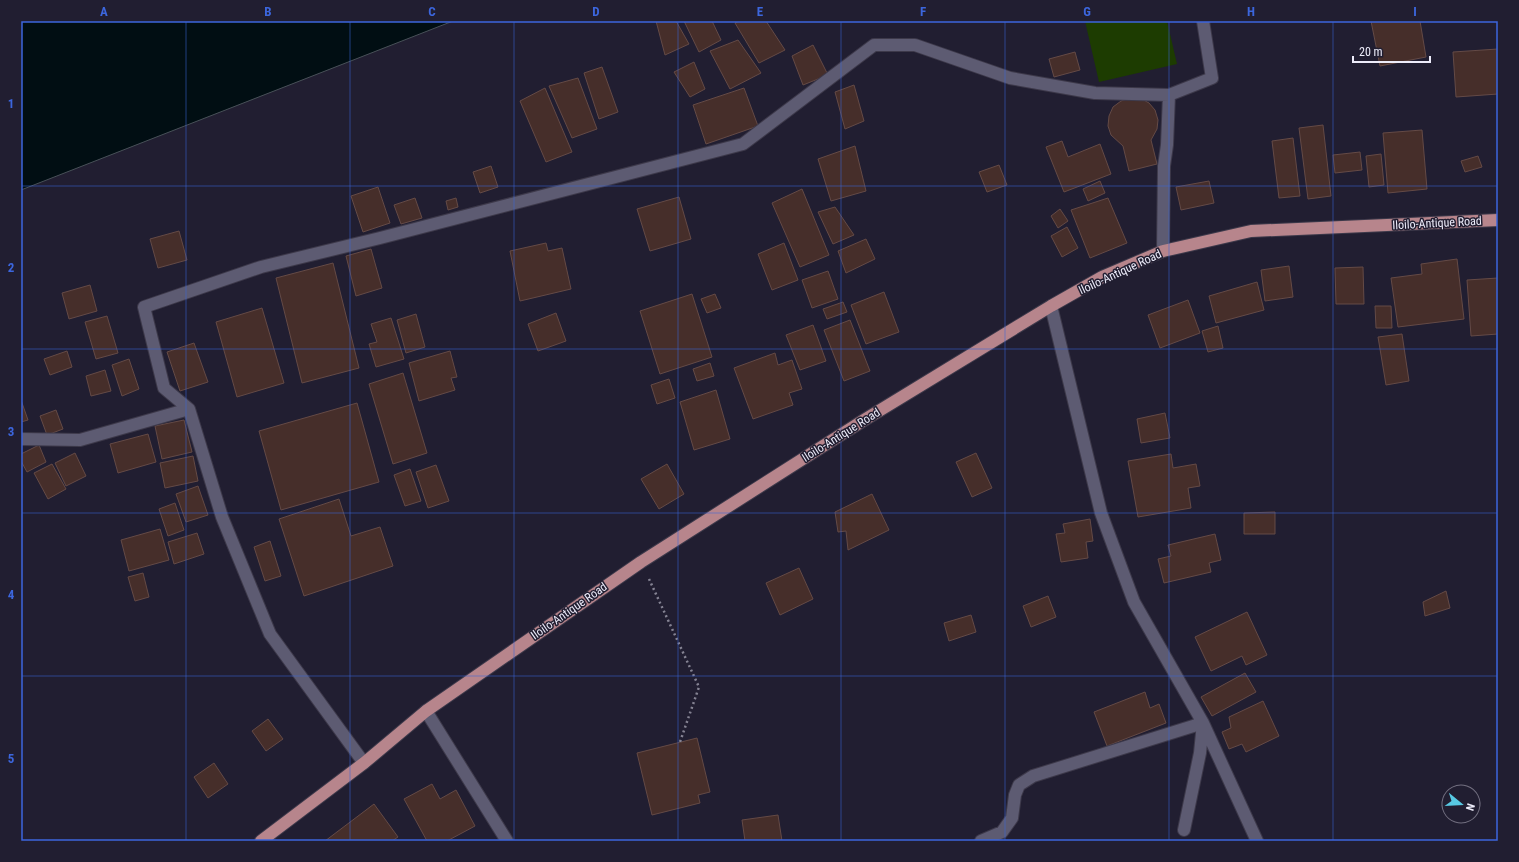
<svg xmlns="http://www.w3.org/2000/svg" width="1519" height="862" viewBox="0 0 1519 862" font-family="'Roboto Condensed',sans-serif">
  <rect width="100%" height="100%" fill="#211e31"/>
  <!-- green -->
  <path fill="#1d3c01" d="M1085 21H1167L1177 64 1099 82Z"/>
  <!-- water -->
  <path fill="#010e13" stroke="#485158" d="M21 21H453L21 190Z"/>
  <!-- building -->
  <path fill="#462e2a" stroke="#644a46" d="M656 21H676L689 44 665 55Z
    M684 21H712L721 40 699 52Z
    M739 21H766L785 50 759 63 735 23Z
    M1371 21H1420L1426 57 1380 66Z
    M738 40 761 73 730 89 710 51Z
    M813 45 828 75 803 85 792 56Z
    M1498 49V94L1456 97 1453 52Z
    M1075 52 1080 70 1054 77 1049 59Z
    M694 62 705 89 690 97 674 72Z
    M602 67 618 112 599 119 584 73Z
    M578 78 597 129 572 138 549 86Z
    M854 85 864 121 845 129 835 92Z
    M545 88 572 152 546 162 520 101Z
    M744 88 758 126 706 144 693 105Z
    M1130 98H1140L1149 103 1155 110 1158 120 1157 129 1151 140 1157 164 1129 171 1123 146 1111 135 1108 126 1109 116 1113 107 1121 101Z
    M1323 125 1331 196 1308 199 1299 128Z
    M1422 130 1427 189 1388 193 1383 133Z
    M1293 138 1300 196 1279 198 1272 141Z
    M1062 141 1068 157 1100 144 1111 174 1064 192 1046 147Z
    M855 146 866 191 831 201 818 159Z
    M1360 152 1362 170 1335 173 1333 155Z
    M1381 154 1384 185 1369 187 1366 156Z
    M1478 156 1482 167 1465 172 1461 161Z
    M999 165 1007 185 987 192 979 172Z
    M491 166 498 187 480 193 473 172Z
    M1100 181 1105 193 1088 201 1083 189Z
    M1209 181 1214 203 1181 210 1176 187Z
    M378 187 390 223 363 232 351 196Z
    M802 189 829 255 800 267 772 203Z
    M679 197 691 239 650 251 637 209Z
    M415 198 422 218 401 224 394 205Z
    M456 198 458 207 448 210 446 201Z
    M1108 198 1127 243 1090 258 1071 210Z
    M835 207 854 235 833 244 818 212Z
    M1060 209 1068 221 1058 228 1051 216Z
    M1067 227 1078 248 1062 257 1051 236Z
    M179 231 187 260 158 268 150 239Z
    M866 239 875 259 846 273 838 251Z
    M546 243 548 251 562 248 571 289 520 301 510 251Z
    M784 243 798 280 772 290 758 254Z
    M371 249 382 288 356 296 346 256Z
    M1457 259 1464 319 1398 327 1391 278 1422 274 1421 264Z
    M333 263 359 368 302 383 276 278Z
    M1289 266 1293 297 1265 301 1261 270Z
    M1363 267 1364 304H1336L1335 268Z
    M828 271 838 299 812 308 802 280Z
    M1498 278V334L1471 336 1467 280Z
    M1257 282 1264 310 1216 323 1209 296Z
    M90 285 97 311 69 319 62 293Z
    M884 292 899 332 866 344 851 305Z
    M692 294 712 357 660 374 640 311Z
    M715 294 721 308 707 313 701 299Z
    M1188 300 1200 333 1160 348 1148 315Z
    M843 302 847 312 827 319 823 309Z
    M1375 306H1391L1392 328H1376Z
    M262 308 284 383 237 397 216 322Z
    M556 313 566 341 538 351 528 324Z
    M416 314 425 347 406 353 397 320Z
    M107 316 118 353 96 359 85 322Z
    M391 318 404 359 376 367 369 344 377 342 371 324Z
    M850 320 870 371 844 381 824 330Z
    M813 325 826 361 800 370 786 335Z
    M1218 326 1223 348 1208 352 1202 331Z
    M1402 334 1409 381 1386 385 1378 337Z
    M194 343 208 382 180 391 167 352Z
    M67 351 72 367 50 375 44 359Z
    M450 351 457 377 451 378 455 390 419 401 409 363Z
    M775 353 778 365 792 360 802 389 789 393 793 405 753 419 734 368Z
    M129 359 139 389 122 396 112 365Z
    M710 363 714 376 697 381 693 369Z
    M105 370 111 391 91 396 86 376Z
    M403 373 427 453 393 464 369 384Z
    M669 379 675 398 657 404 651 385Z
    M716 390 730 439 694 450 680 402Z
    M21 400 28 420 21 422Z
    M357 403 379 482 281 510 259 431Z
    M56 410 63 429 47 435 40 416Z
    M1165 413 1170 438 1141 443 1137 419Z
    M184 420 192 452 162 459 155 426Z
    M148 434 156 462 118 473 110 444Z
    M39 445 46 462 27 472 21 461V454Z
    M75 453 86 476 66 486 55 463Z
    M976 453 992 488 972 497 956 462Z
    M1171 454 1173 468 1196 464 1200 486 1188 488 1191 508 1138 517 1128 461Z
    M193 456 198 481 165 488 160 463Z
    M52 464 66 489 48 499 34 473Z
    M667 464 684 494 659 509 641 479Z
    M436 465 449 501 428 508 416 472Z
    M410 469 421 501 405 506 394 475Z
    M198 486 208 515 186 522 176 494Z
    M872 494 889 530 848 550 846 531 838 532 835 512Z
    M339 499 351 536 380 527 393 566 304 596 279 519Z
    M175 503 184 530 168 536 159 509Z
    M1275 512V534H1244V513Z
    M1090 519 1093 541 1086 542 1088 558 1061 562 1056 534 1065 533 1063 524Z
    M160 529 169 560 129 571 121 540Z
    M197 533 204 554 174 564 168 542Z
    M1215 534 1221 560 1209 563 1211 572 1164 583 1158 559 1171 556 1168 545Z
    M270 541 281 576 265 581 254 547Z
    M799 568 813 599 780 615 766 583Z
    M143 573 149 597 135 601 128 577Z
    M1446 591 1450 608 1425 616 1423 602Z
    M1048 596 1056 617 1031 627 1023 606Z
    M1247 612 1267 655 1246 665 1242 656 1211 671 1195 637Z
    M971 615 976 632 949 641 944 623Z
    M1245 673 1256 692 1212 716 1201 697Z
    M1145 692 1150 708 1159 704 1166 723 1107 746 1094 712Z
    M1263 701 1279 736 1246 752 1242 744 1229 749 1222 732 1231 728 1229 717Z
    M268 719 283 739 266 751 252 731Z
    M697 738 710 792 698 795 700 803 652 815 637 753Z
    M214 763 228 784 208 798 194 777Z
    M432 784 440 799 456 790 475 826 447 841H427L404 799Z
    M374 804 398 837 392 841H325Z
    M778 815 782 841H745L742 820Z"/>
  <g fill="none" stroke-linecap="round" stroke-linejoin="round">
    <defs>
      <path id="minor" d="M1163 251 1164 166 1167 145 1169 95
        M1051 306 1101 513 1134 602 1203 723 1257 841
        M21 439 80 440 189 409
        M426 711 507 841
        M364 763 270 634 222 517 189 409 164 388 144 307 261 267 380 238 743 144 874 45H915L1010 78 1095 93 1169 95 1212 78 1203 21
        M981 841 1002 832 1012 818 1015 795 1019 785 1033 776 1203 723 1200 753 1184 830"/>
      <path id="major" d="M261 841 364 763 426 711 641 562 864 420 1051 306 1102 277 1163 251 1251 231 1498 220"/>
    </defs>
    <!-- minor casing -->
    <use href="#minor" stroke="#3d394a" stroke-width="14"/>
    <!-- major casing -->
    <use href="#major" stroke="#3d394a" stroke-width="14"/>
    <!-- path -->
    <path stroke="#858393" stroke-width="2.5" stroke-dasharray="2 3" stroke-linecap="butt" d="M649 579 699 687 680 742"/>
    <!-- minor -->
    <use href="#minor" stroke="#5d5b72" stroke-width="12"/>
    <!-- major -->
    <use href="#major" stroke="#b7858c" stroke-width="12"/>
  </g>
  <!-- grid -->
  <path fill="none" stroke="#3c66dd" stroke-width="1" stroke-opacity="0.55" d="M186 21V841M350 21V841M514 21V841M678 21V841M841 21V841M1005 21V841M1169 21V841M1333 21V841M21 186H1498M21 349H1498M21 513H1498M21 676H1498"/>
  <g text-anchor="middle" stroke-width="3" stroke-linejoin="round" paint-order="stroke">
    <!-- street labels -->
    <g font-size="12" fill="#edecfa" stroke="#211e31">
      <text transform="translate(1437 223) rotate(-3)" y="4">Iloilo-Antique Road</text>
      <text transform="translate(1120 272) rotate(-25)" y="4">Iloilo-Antique Road</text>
      <text transform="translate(841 435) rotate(-32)" y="4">Iloilo-Antique Road</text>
      <text transform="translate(569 611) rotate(-35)" y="4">Iloilo-Antique Road</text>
    </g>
  </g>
  <!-- border -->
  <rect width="1519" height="862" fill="none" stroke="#211e31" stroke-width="44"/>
  <!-- north arrow -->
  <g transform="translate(1461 804) rotate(108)"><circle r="19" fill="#211e31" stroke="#737081"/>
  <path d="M0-3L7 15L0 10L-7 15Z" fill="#58c9e3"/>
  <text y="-6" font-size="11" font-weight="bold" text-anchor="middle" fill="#edecfa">N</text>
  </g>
  <!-- scale -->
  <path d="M1353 56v6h77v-6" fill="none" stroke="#edecfa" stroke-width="2"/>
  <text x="1359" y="56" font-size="12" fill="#edecfa" stroke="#211e31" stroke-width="3" paint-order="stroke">20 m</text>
  <rect x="22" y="22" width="1475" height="818" fill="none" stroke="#3c66dd" stroke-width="1.5"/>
  <g font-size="13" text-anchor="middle" font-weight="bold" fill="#3c66dd">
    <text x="104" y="16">A</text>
    <text x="268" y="16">B</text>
    <text x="432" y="16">C</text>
    <text x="596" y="16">D</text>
    <text x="760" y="16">E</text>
    <text x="923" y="16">F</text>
    <text x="1087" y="16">G</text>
    <text x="1251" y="16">H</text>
    <text x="1415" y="16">I</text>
    <text x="11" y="108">1</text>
    <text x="11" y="272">2</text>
    <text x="11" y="436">3</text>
    <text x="11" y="599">4</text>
    <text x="11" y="763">5</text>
  </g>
</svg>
